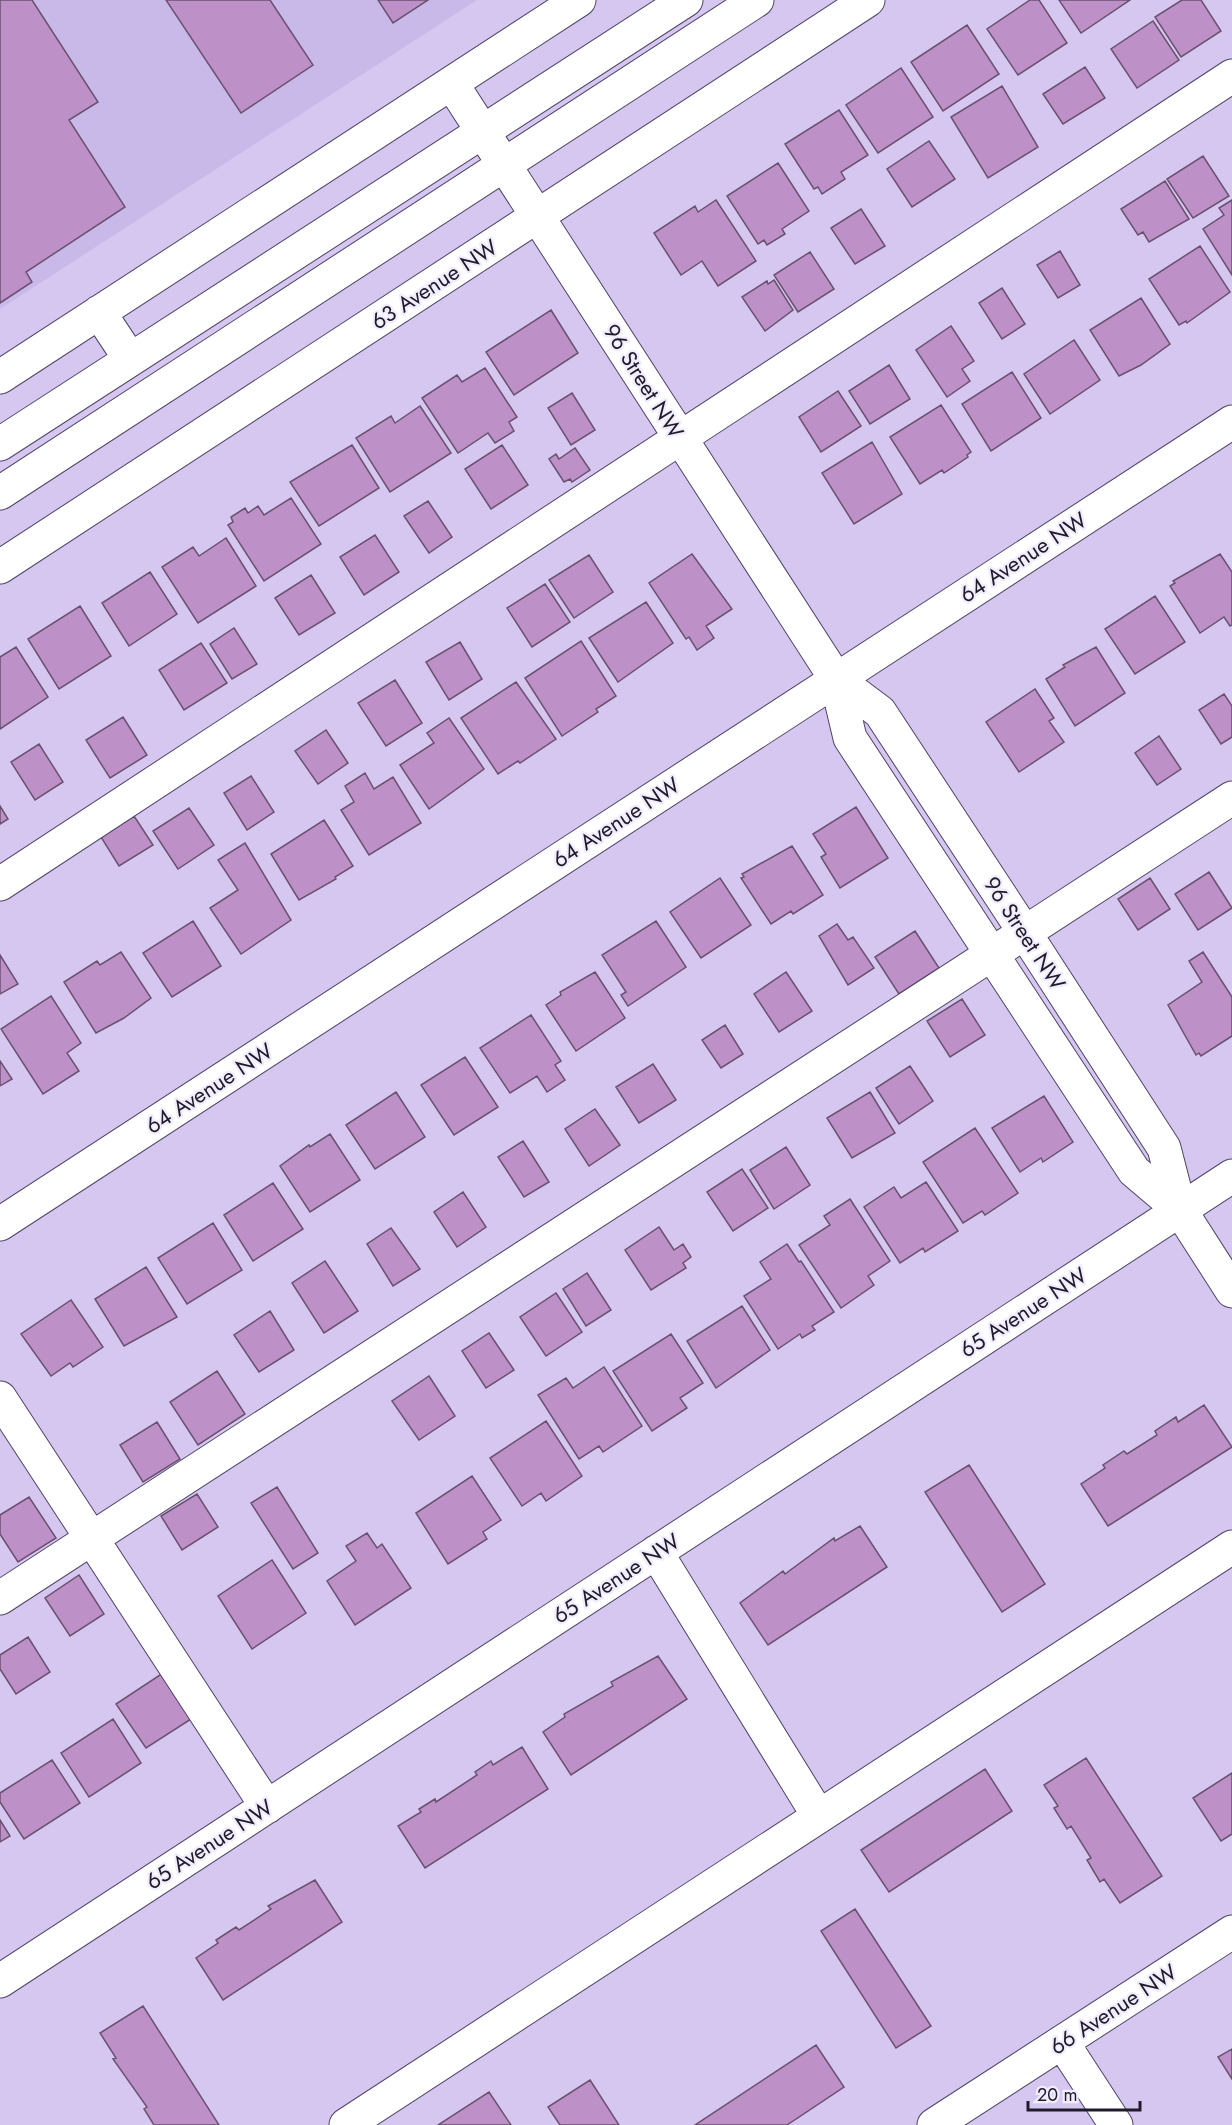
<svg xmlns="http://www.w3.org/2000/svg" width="1232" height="2125" viewBox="0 0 1232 2125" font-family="Jost,sans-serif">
  <rect width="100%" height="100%" fill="#d5c7f0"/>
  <!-- built -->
  <path fill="#c9b9e9" d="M0 0H477L0 309Z"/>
  <!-- building -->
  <path fill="#bd90c7" stroke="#6b5170" stroke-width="1.5" d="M0 0H32L98 102 69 120 125 207 26 272 32 282 0 303Z
    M166 0H270L313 65 241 113Z
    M378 0H428L393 23Z
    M1030 0H1039L1067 43 1018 75 987 29Z
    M1059 0H1130L1081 33Z
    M1182 0H1201L1221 31 1181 57 1155 17Z
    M1153 21 1179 60 1137 88 1111 49Z
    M967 25 999 74 943 111 911 62Z
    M1085 67 1105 98 1063 124 1043 94Z
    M901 68 933 117 878 153 846 105Z
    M1002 86 1038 147 988 178 951 117Z
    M839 110 868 155 841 172 845 179 822 194 818 187 814 189 785 144Z
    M929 141 955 179 912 207 887 169Z
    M1203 156 1229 196 1193 218 1167 179Z
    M778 163 809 211 782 229 785 234 767 245 764 240 758 244 727 196Z
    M1165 181 1189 219 1149 242 1143 232 1138 235 1121 209Z
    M716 200 756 261 718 286 702 261 681 275 654 233 695 206 698 212Z
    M1232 200V275L1203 229 1224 215 1219 208Z
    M861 209 885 246 855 264 831 228Z
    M1200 246 1230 292 1187 323 1186 321 1179 325 1149 279Z
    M1060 251 1080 285 1058 298 1037 265Z
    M810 252 834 289 798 312 774 275Z
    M774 280 793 310 765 331 742 297 767 281 768 284Z
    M1002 288 1025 324 1002 339 979 303Z
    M1141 298 1170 344 1141 365 1119 376 1090 330Z
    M551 310 578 353 514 395 486 352Z
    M951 326 974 361 962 369 970 381 947 397 916 350Z
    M1074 340 1100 380 1050 414 1024 374Z
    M889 365 910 399 870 424 849 391Z
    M485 368 517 417 509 422 514 431 495 443 488 433 458 453 422 398 457 375 462 382Z
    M1012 372 1041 418 991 451 962 404Z
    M838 391 861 426 821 452 799 417Z
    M572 393 595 430 571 445 548 408Z
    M941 405 971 452 967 455 968 457 944 473 942 470 920 484 890 437Z
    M420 406 451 453 390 492 356 438 391 416 395 423Z
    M872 442 902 494 854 524 822 473Z
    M352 445 379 488 319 526 290 482Z
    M502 445 528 485 491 509 465 469Z
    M575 448 590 470 572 482 570 479 564 482 549 459 556 454 559 459Z
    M291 498 321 544 264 581 228 525 233 522 231 517 245 508 248 513 258 506 264 515Z
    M428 501 452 537 429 553 404 516Z
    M375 535 399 572 364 595 340 557Z
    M226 538 256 586 198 623 162 567 193 547 199 556Z
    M692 554 732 609 706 626 714 638 697 650 689 637 686 639 649 583Z
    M1220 554 1232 572V625L1230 626 1224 617 1200 633 1170 586 1175 583 1173 581Z
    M589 555 613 592 574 618 549 580Z
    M150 572 177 614 129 646 102 603Z
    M311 575 335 613 299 635 275 598Z
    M545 584 570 622 532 647 507 608Z
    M1155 596 1185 642 1135 674 1105 629Z
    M646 602 673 643 618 682 589 638Z
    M80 606 111 656 59 689 28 639Z
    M234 628 257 664 232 679 210 644Z
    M581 641 616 696 596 709 598 712 562 736 525 678Z
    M460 642 482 679 449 700 426 662Z
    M201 643 227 683 184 710 159 670Z
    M16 647 48 697 0 729V657Z
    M1096 647 1125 693 1075 726 1046 679 1065 667 1063 665Z
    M395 680 422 723 386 746 358 703Z
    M516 682 556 739 520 763 518 761 498 774 461 718Z
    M1035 689 1054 718 1049 721 1064 742 1019 772 986 722Z
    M1224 694 1232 706V737L1221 744 1199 710Z
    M123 717 147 755 110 778 86 740Z
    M449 718 484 769 429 809 400 765 434 743 427 733Z
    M326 730 348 763 318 784 295 751Z
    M1159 736 1181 769 1157 785 1135 753Z
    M39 744 63 782 35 800 11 762Z
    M365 773 374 789 393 777 421 823 369 855 341 810 354 802 345 786Z
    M251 776 274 812 247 830 224 793Z
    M0 806 8 819 0 824Z
    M856 807 888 858 840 888 821 857 826 854 813 834Z
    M189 808 214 845 178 869 153 831Z
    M134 816 153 845 119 866 101 837Z
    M324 820 353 866 335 877 336 879 299 900 271 854Z
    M245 843 291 920 241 954 210 908 238 890 218 860Z
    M792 846 823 895 793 914 791 911 771 924 741 878 744 877 742 874Z
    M1209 872 1232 908 1198 930 1175 894Z
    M720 878 751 925 701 958 670 912Z
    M1150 878 1170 909 1138 930 1118 899Z
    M193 921 221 966 172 997 143 953Z
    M656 921 686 967 628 1006 621 995 626 992 602 955Z
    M837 924 848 940 853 937 874 968 848 985 819 936Z
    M915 931 939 968 899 994 875 957Z
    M121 952 151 998 124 1018 96 1033 64 982 97 961 100 965Z
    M1203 952 1232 997V1036L1201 1056 1199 1053 1196 1055 1168 1005 1202 982 1189 961Z
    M0 955 18 984 0 994Z
    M595 972 625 1018 576 1051 546 1005 561 995 560 992Z
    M786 972 812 1011 779 1032 754 994Z
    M51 996 81 1043 67 1053 79 1071 43 1094 1 1029Z
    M962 999 985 1035 950 1057 927 1021Z
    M531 1015 561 1061 555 1065 565 1080 547 1092 537 1076 510 1093 480 1048Z
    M725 1025 743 1054 721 1068 702 1040Z
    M465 1057 498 1107 454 1135 421 1085Z
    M0 1061 12 1079 0 1086Z
    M653 1064 676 1100 639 1123 616 1087Z
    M910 1066 933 1101 899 1124 876 1088Z
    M396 1092 425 1137 375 1169 346 1125Z
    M870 1092 895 1133 852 1158 827 1118Z
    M1044 1096 1073 1142 1043 1162 1041 1158 1020 1172 992 1128Z
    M595 1109 620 1145 589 1166 565 1129Z
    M975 1128 1018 1193 985 1215 982 1211 963 1223 923 1162Z
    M330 1134 360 1180 310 1212 280 1166 309 1145 310 1147Z
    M523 1141 549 1182 524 1197 498 1157Z
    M786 1147 810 1185 774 1209 750 1170Z
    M742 1169 768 1208 733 1231 707 1192Z
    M926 1182 958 1231 925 1252 923 1248 900 1263 864 1207 894 1187 901 1198Z
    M273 1183 303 1229 253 1261 224 1215Z
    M463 1192 486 1227 457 1247 434 1212Z
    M850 1199 890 1261 868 1276 874 1285 841 1308 799 1245 830 1225 824 1216Z
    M213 1223 242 1270 187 1304 158 1258Z
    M659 1227 674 1250 683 1244 691 1257 683 1263 686 1268 651 1290 625 1250Z
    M391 1228 420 1269 393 1286 367 1244Z
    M787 1244 799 1262 801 1261 834 1312 812 1326 815 1330 802 1338 800 1334 778 1349 744 1296 771 1279 760 1262Z
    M325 1261 358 1311 324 1333 292 1283Z
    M146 1267 177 1317 124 1346 95 1299Z
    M587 1273 611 1310 586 1326 563 1289Z
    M556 1293 582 1332 546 1356 520 1317Z
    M71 1300 103 1347 73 1367 70 1363 51 1376 21 1334Z
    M742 1306 770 1350 716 1388 687 1341Z
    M270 1311 294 1350 259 1372 234 1335Z
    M489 1333 514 1370 486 1388 462 1351Z
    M671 1334 703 1383 680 1398 687 1408 652 1431 613 1371Z
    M604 1367 642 1426 603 1452 599 1446 579 1459 538 1395 566 1378 573 1388Z
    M217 1371 245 1414 198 1445 170 1402Z
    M429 1376 455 1416 419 1440 392 1401Z
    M1204 1405 1232 1447 1108 1526 1081 1484 1105 1468 1103 1465 1124 1451 1127 1454 1157 1435 1155 1431 1176 1417 1178 1422Z
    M546 1421 582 1476 546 1501 541 1493 522 1506 490 1458Z
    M157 1422 180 1459 143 1482 120 1445Z
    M969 1465 1045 1584 1002 1612 925 1492Z
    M472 1476 501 1520 483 1532 487 1539 448 1564 416 1513Z
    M277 1487 318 1553 293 1569 251 1503Z
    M197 1494 218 1527 182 1550 161 1516Z
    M29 1497 56 1538 18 1562 0 1534V1515Z
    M860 1526 887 1567 768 1645 740 1603 783 1571 785 1574 834 1538 835 1541Z
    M367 1533 377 1548 382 1544 411 1588 355 1625 327 1581 356 1561 346 1546Z
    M272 1560 306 1613 252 1649 218 1596Z
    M79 1575 104 1614 70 1636 45 1598Z
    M28 1637 50 1672 16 1694 0 1669V1655Z
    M658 1656 687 1699 571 1775 543 1732 565 1717 564 1714 613 1686 611 1682Z
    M172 1667 202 1712 146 1748 116 1704Z
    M113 1719 141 1763 89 1797 61 1753Z
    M522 1747 548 1789 425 1868 398 1826 421 1812 419 1809 435 1799 436 1802 477 1775 475 1772 491 1761 493 1765Z
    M1086 1758 1162 1876 1120 1903 1104 1879 1100 1882 1087 1860 1091 1858 1071 1826 1067 1829 1054 1808 1058 1806 1044 1785Z
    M52 1760 80 1803 24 1839 0 1802V1793Z
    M985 1769 1012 1811 889 1892 861 1850Z
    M1232 1773V1834L1221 1841 1193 1798Z
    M0 1820 10 1836 0 1842Z
    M315 1880 342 1922 223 2000 196 1958 218 1943 216 1940 236 1927 239 1930 271 1909 268 1906Z
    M855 1909 931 2026 896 2048 821 1931Z
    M143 2006 219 2125H154L144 2109 147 2107 113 2059 116 2058 100 2033Z
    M816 2045 844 2087 787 2125H695Z
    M1232 2049V2079L1218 2057Z
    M590 2080 619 2125H560L548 2107Z
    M489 2092 511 2125H438Z"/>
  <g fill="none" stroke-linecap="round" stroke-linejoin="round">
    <defs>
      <path id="minor" d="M452 84 836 679 850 738 1134 1171 1180 1210 1232 1291
        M99 312 130 359
        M0 377 579 0
        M0 567 868 0
        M836 679 880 712 1025 933 1164 1148 1180 1210
        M0 884 1232 76
        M0 1224 1232 422
        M0 1398 267 1807
        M656 1552 818 1815
        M0 1598 1232 798
        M0 1981 1232 1176
        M1062 2042 1116 2125
        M346 2125 1232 1547
        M934 2125 1232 1932"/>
      <path id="major" d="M0 444 686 0
        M0 493 757 0"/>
    </defs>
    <!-- minor casing -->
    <use href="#minor" stroke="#504466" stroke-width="35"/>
    <!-- major casing -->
    <use href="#major" stroke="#504466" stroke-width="35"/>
    <!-- minor -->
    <use href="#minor" stroke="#fff" stroke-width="33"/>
    <!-- major -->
    <use href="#major" stroke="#fff" stroke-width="33"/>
  </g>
  <g text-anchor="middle" stroke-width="4.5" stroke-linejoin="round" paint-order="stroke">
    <!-- street labels -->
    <g font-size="22" fill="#201b2a" stroke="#f2edfe">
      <text transform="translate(434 284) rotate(-33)" y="8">63 Avenue NW</text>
      <text transform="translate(644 381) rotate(58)" y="8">96 Street NW</text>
      <text transform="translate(1023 557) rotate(-33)" y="8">64 Avenue NW</text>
      <text transform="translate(616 822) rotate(-33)" y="8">64 Avenue NW</text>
      <text transform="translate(1025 933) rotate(57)" y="8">96 Street NW</text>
      <text transform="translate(209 1088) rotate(-33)" y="8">64 Avenue NW</text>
      <text transform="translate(1023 1312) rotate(-33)" y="8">65 Avenue NW</text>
      <text transform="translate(616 1578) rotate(-33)" y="8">65 Avenue NW</text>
      <text transform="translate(209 1844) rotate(-33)" y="8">65 Avenue NW</text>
      <text transform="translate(1113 2009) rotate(-33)" y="8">66 Avenue NW</text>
    </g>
  </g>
  <!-- scale -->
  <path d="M1028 2101v9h112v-9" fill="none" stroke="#201b2a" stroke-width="3"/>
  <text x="1037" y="2101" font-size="18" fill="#201b2a" stroke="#f2edfe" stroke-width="4.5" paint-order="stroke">20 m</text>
</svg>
